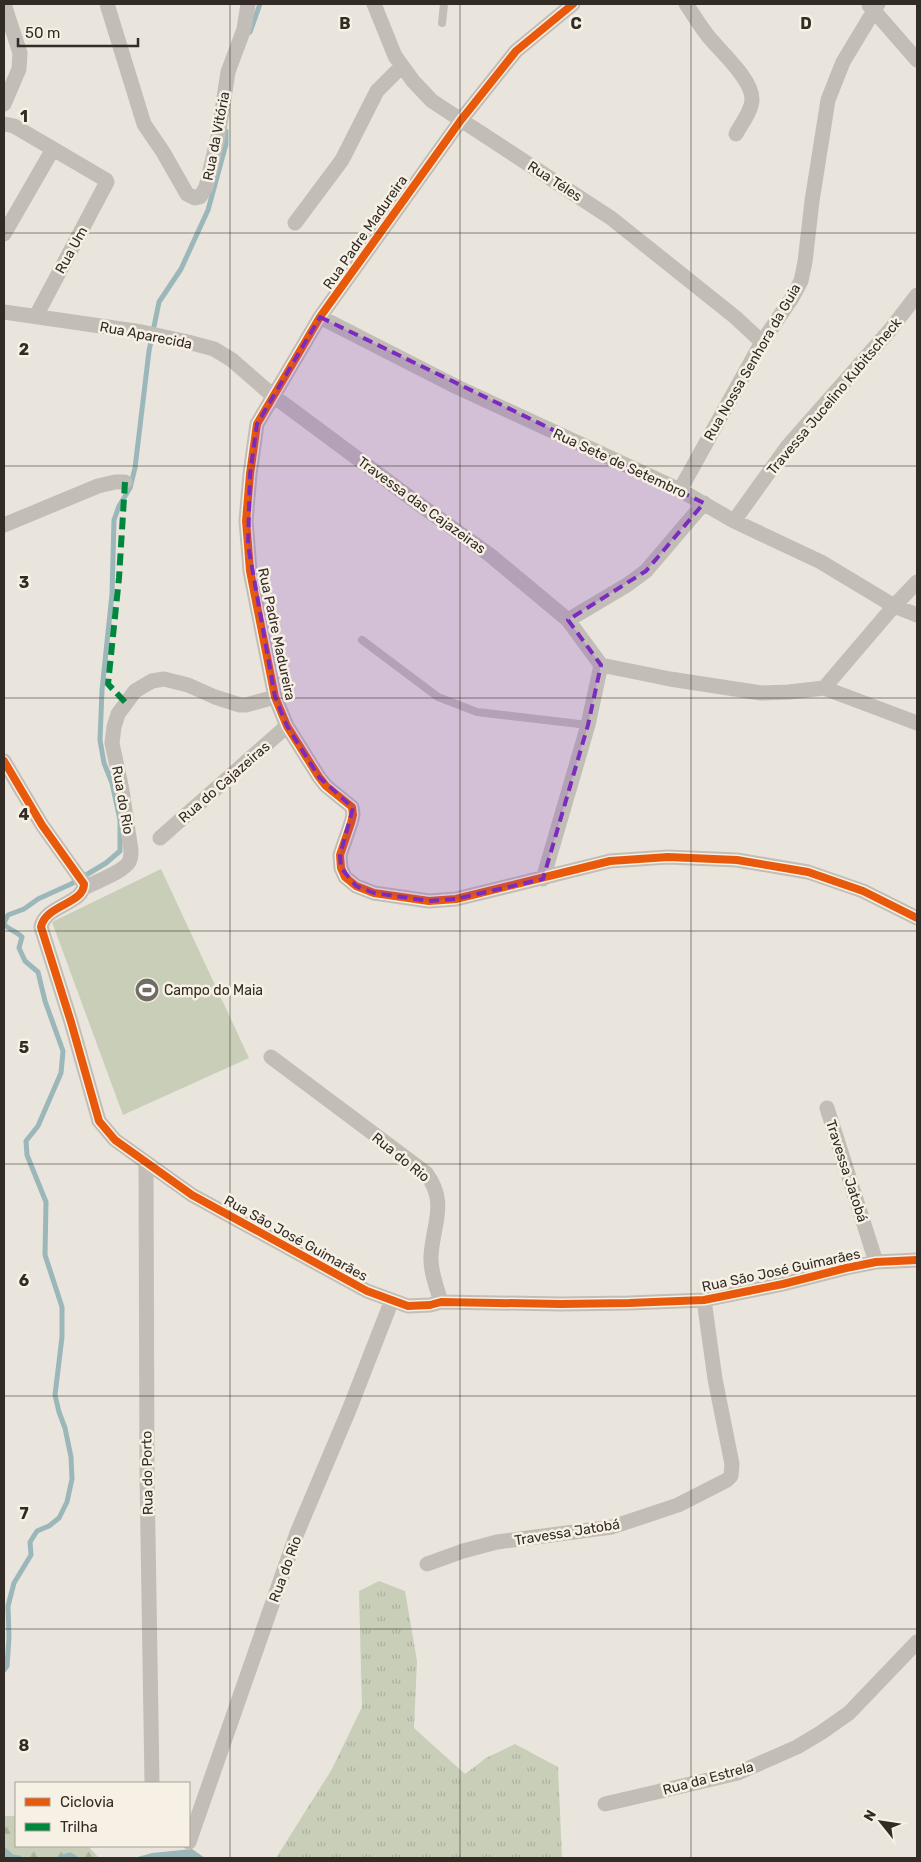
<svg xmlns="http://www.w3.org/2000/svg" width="921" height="1862" viewBox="0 0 921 1862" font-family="Rubik,sans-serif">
  <defs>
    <pattern id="grass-tufts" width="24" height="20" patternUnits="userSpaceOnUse" patternTransform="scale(1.25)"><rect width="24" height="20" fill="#c8ceb8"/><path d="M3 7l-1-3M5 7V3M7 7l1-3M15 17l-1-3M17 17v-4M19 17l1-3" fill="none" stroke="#acb19e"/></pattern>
    <pattern id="forest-firs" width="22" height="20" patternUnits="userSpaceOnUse" patternTransform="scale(1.25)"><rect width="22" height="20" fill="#c8ceb8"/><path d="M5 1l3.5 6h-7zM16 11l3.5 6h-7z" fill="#acb19e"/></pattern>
  </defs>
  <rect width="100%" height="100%" fill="#e9e5dd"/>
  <!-- grass -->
  <path fill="url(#grass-tufts)" d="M379 1581 405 1591 417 1661 414 1728 465 1774 486 1758 515 1744 558 1767 562 1858H276L332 1769 362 1707 359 1591Z"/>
  <!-- forest -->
  <path fill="url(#forest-firs)" d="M4 1816H16V1846H88L99 1858H4Z"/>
  <!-- park -->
  <path fill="#c8ceb8" d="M161 869 249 1058 123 1115 52 922Z"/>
  <!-- water -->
  <path fill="#9bb7b9" d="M192 1849 205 1858H134L152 1853Z"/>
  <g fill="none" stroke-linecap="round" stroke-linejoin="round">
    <!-- stream -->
    <path stroke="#9bb7b9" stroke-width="5" d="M250 32 260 4
      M4 923 8 915 24 909 38 899 71 884 106 863 120 851V820L112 783 104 763 100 740 102 690 112 594 114 520 119 506 130 488 135 468 149 351 159 302 181 269 208 210 226 144V131
      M4 924C9 930 16 931 22 937L19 948 25 961 38 972 45 1001 63 1051 61 1073 38 1126 26 1141 27 1155 46 1202 45 1255 62 1307V1337L55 1395 59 1412 65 1428 71 1457 72 1479 67 1502 59 1518 49 1526 37 1531 30 1542 31 1555 14 1583 8 1606 9 1638 7 1666 4 1670
      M4 1850 12 1857 19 1858
      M60 1858 70 1855 75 1858"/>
    <!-- lane -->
    <path stroke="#c2bdb6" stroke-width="8" d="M442 23 444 4
      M362 640 438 697 477 712 588 725"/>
    <!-- street -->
    <path stroke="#c2bdb6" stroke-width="15" d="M107 4 144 124 163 152 187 194 195 198 200 197 206 187 218 137 228 72 244 29 248 4
      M374 4 395 56 413 81 432 101 611 218 735 317 762 342
      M573 4 516 51 461 120 320 317 257 424 250 474 246 521 248 545 250 571 275 697 287 726 319 777 326 786 352 807 353 815 351 823 340 855 341 868 345 877 356 886 374 893 429 901 456 899 610 861 668 857 737 860 808 872 863 891 917 918
      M686 4C693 14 700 26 708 36 720 51 752 79 752 99 752 111 741 124 736 134
      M869 5 917 60
      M4 104 19 69 20 53 4 4
      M4 124 14 126 106 180 107 182 36 316
      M295 223 342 160 377 91 402 66
      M4 234 53 149
      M4 312 142 332 188 342 214 349 232 360 272 395 412 499 490 555 568 620 601 665 670 679 761 693 789 692 824 688 917 723
      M320 317 457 387 680 490 734 521 821 562 894 606 917 615
      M680 490 762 342 792 298 801 281 805 262 812 201 828 100 843 62 878 4
      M734 521 787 447 890 330 917 295
      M4 525 98 486 115 482H125
      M568 620 627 585 646 571 704 503
      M824 688 894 606 917 582
      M4 761 42 825 84 884C84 904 45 905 41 927L71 1022 99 1121 115 1140 192 1195 367 1291 408 1306 430 1305 441 1302 561 1304 629 1303 704 1300 783 1284 846 1268 876 1262 917 1260
      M160 838 287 726
      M543 879 588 725 601 665
      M84 888C95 882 123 872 129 862 131 858 131 854 131 850L122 790 112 743 114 727 118 714 135 691 152 681 164 679 188 685 215 697 240 705H246L275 697
      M271 1057 426 1173C448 1203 433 1223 431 1256 430 1271 437 1288 441 1302
      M827 1108 876 1262
      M146 1163 147 1474 152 1783
      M427 1564 463 1551 497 1542 612 1527 678 1505 727 1480 731 1476 732 1464 715 1379 704 1300
      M605 1804 738 1773 797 1747 822 1732 849 1713 917 1642
      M189 1842 297 1533 349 1410 392 1300"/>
    <!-- quiet -->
    <path stroke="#00873e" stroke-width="6" stroke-dasharray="12 6" stroke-linecap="butt" d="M125 702 108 684 119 578 125 482"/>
    <defs>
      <path id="cycleway" d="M573 4 516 51 461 120 320 317 257 424 250 474 246 521 248 545 250 571 275 697 287 726 319 777 326 786 352 807 353 815 351 823 340 855 341 868 345 877 356 886 374 893 429 901 456 899 610 861 668 857 737 860 808 872 863 891 917 918
        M4 761 42 825 84 884C84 904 45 905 41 927L71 1022 99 1121 115 1140 192 1195 367 1291 408 1306 430 1305 441 1302 561 1304 629 1303 704 1300 783 1284 846 1268 876 1262 917 1260"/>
    </defs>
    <!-- cycleway casing -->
    <use href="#cycleway" stroke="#f7f0e4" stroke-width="11"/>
    <!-- cycleway -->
    <use href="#cycleway" stroke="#e8590c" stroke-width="8"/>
  </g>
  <!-- marked area -->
  <path fill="#7b2cbf" fill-opacity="0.2" stroke="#7b2cbf" stroke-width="4" stroke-dasharray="10 6" stroke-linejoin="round" d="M320 317 704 503 646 571 568 620 601 665 588 725 543 879 456 899 429 901 374 893 356 886 341 868 340 855 353 808 319 777 287 726 275 697 248 545 250 474 257 424Z"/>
  <!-- grid -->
  <path fill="none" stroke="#322b26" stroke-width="1" stroke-opacity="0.55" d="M230 4V1858M460 4V1858M691 4V1858M4 233H917M4 466H917M4 698H917M4 931H917M4 1164H917M4 1396H917M4 1629H917"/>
  <!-- icons -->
  <defs>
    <symbol id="stadium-disc" viewBox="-11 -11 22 22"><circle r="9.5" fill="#726c66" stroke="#f7f0e4"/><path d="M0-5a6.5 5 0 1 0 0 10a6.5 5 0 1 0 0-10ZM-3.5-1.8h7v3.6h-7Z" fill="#fff"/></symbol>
  </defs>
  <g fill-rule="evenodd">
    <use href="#stadium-disc" x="133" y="976" width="28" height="28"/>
  </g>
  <g text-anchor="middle" stroke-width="5" stroke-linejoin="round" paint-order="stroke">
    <!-- street labels -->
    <g font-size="14" fill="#322b26" stroke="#f7f0e4">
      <text transform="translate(216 136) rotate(-79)" y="5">Rua da Vitória</text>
      <text transform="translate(555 181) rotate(33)" y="5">Rua Téles</text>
      <text transform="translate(365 232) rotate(-55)" y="5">Rua Padre Madureira</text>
      <text transform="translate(71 250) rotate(-61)" y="5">Rua Um</text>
      <text transform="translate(146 335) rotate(11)" y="5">Rua Aparecida</text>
      <text transform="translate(752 362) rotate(-60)" y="5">Rua Nossa Senhora da Guia</text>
      <text transform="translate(834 396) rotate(-50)" y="5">Travessa Jucelino Kubitscheck</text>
      <text transform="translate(620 463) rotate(25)" y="5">Rua Sete de Setembro</text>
      <text transform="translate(422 505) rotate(36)" y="5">Travessa das Cajazeiras</text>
      <text transform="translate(277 634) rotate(78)" y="5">Rua Padre Madureira</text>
      <text transform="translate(224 782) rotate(-41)" y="5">Rua do Cajazeiras</text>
      <text transform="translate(123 800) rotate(80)" y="5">Rua do Rio</text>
      <text transform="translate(401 1157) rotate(39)" y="5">Rua do Rio</text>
      <text transform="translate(847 1171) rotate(72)" y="5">Travessa Jatobá</text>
      <text transform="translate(296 1238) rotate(29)" y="5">Rua São José Guimarães</text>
      <text transform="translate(781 1270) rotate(-12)" y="5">Rua São José Guimarães</text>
      <text transform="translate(147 1473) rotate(-91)" y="5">Rua do Porto</text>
      <text transform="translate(567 1532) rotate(-9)" y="5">Travessa Jatobá</text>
      <text transform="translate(285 1569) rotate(-70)" y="5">Rua do Rio</text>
      <text transform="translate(708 1778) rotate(-15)" y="5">Rua da Estrela</text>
    </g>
    <!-- poi labels -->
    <g font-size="14" fill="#322b26" stroke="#f7f0e4" text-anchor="start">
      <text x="164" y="995">Campo do Maia</text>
    </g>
  </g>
  <g font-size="16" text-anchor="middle" font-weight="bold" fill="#322b26" stroke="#f7f0e4" stroke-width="5" stroke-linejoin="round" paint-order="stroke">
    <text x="345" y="29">B</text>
    <text x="576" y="29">C</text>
    <text x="806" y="29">D</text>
    <text x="24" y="122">1</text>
    <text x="24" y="355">2</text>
    <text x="24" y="588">3</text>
    <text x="24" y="820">4</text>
    <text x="24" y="1053">5</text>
    <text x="24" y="1286">6</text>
    <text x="24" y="1519">7</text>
    <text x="24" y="1751">8</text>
  </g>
  <!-- border -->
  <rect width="921" height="1862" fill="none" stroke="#322b26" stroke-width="10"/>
  <!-- legend -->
  <rect x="15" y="1782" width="175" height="65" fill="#f7f0e4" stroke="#a8a198"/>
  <rect x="25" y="1798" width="25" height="8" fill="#e8590c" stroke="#a8a198"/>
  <text x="60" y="1807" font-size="15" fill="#322b26">Ciclovia</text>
  <rect x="25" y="1823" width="25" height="8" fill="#00873e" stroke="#a8a198"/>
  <text x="60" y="1832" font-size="15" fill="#322b26">Trilha</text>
  <!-- north arrow -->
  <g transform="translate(881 1822) rotate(300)" stroke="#f7f0e4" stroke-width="4" paint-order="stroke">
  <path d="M0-4L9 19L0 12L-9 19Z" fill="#322b26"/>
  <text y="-8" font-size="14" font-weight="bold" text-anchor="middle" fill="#322b26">N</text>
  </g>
  <!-- scale -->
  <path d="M18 38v8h120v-8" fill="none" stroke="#322b26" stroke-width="2.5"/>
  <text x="25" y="38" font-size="15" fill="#322b26" stroke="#f7f0e4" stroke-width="4" paint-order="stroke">50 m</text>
</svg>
